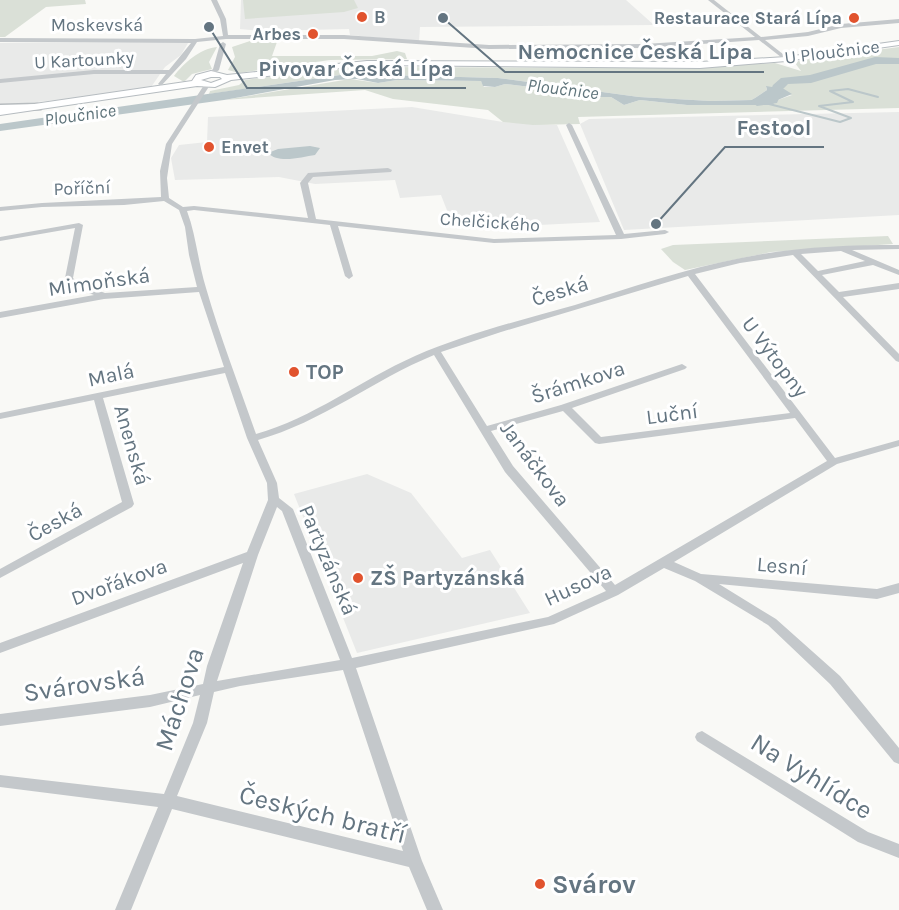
<svg xmlns="http://www.w3.org/2000/svg" width="899" height="910" viewBox="0 0 899 910" font-family="Karla,sans-serif">
  <rect width="100%" height="100%" fill="#f9f9f6"/>
  <!-- built -->
  <path fill="#e9eae9" d="M241 0H626L654 25 420 27 419 42 350 35 349 29 260 31 240 29Z
    M0 43H188L181 55 165 67 149 90 0 106Z
    M412 107 503 122 557 125 600 222 497 227 491 215 450 218 441 195 400 198 395 180 315 184 279 177 175 180 171 158 179 145 207 142 208 117Z
    M899 112V215L624 230 580 124 589 119Z
    M367 474 411 493 462 558 490 550 530 613 357 653 294 494Z"/>
  <!-- green -->
  <path fill="#dae0d7" d="M0 0H85L86 4 46 7 5 37H0Z
    M243 0H354L358 8 344 12 245 19Z
    M250 41 277 42 272 56H372L397 51 405 53 407 59 330 60 239 73 228 70 235 57 232 47Z
    M217 47 209 62 212 69 192 74 184 82 174 76C184 63 199 49 217 47Z
    M899 47V108L578 117 580 124 533 125 503 122 488 110 393 99 365 90 224 100 350 79 378 83 397 80 481 81 484 87H495L505 84 580 93 587 97H611L624 105 640 100 687 105H774L772 102 792 95 766 87 767 90 752 100 711 101 639 97 498 78 347 74 209 94 210 91 239 85 245 80 321 70 375 67 679 68 775 63 801 71 795 63 800 60Z
    M888 236 893 244 771 252 685 270 673 262 661 249 673 245Z"/>
  <!-- water -->
  <path fill="#bbc7ca" d="M347 74 498 78 639 97 711 101 752 100 767 90 766 86 784 89 792 94 773 102 774 105H687L640 100 624 105 611 97H587L580 93 505 84 495 87 483 86 481 81 397 80 378 83 357 79 335 80 224 100 0 131V124Z
    M310 146 320 148 315 155C302 157 278 164 268 153L278 149Z"/>
  <g fill="none" stroke-linecap="round" stroke-linejoin="round">
    <!-- stream -->
    <path stroke="#bbc7ca" stroke-width="2" d="M769 104 840 122 851 118 819 106 853 102 830 91 848 89 878 97"/>
    <!-- river -->
    <path fill="#bbc7ca" fill-rule="evenodd" d="M875 57 899 58V64H876L811 83 788 84 783 89 777 103 757 106 751 102 753 99 768 97 773 85 781 78 810 75Z"/>
    <defs>
      <path id="secondary" d="M899 41V45L786 61 700 68 367 65 231 80 215 87 197 86 0 115V109L192 81 196 75 211 71 227 75 367 61 700 62 786 57ZM211 77H220L222 79 211 83 201 80Z"/>
      <path id="primary" d="M37 104 41 105V109L0 111V105Z"/>
    </defs>
    <!-- secondary casing -->
    <use href="#secondary" stroke="#b6bcc0" stroke-width="2"/>
    <!-- primary casing -->
    <use href="#primary" stroke="#b7bcbf" stroke-width="3"/>
    <!-- street -->
    <path fill="#c4c8cb" fill-rule="evenodd" d="M211 0H217L226 19 228 35H344L489 45 644 44 755 37 708 0H714L761 37 808 32 841 24 899 19V23L841 28 808 36 765 40 788 58V60L786 61 759 40 644 48 489 49 344 39H226L197 42 186 59 161 86 158 84 166 74H94L0 83V79L94 70H169L191 43 0 42V38L195 39 223 36 220 19Z
      M223 42 226 44 219 70 213 75H209V73L213 69 220 44Z
      M207 83 210 85 172 144 167 178 169 198 183 207 194 206 308 218 300 183 308 173 388 168 392 170 391 172 313 177 308 183 316 219 494 239 616 235 566 125 569 123 572 125 624 234 665 230 669 232 665 234 621 239 494 243 338 226 353 276 349 279 345 276 330 225 194 210 187 211C196 235 198 262 206 288 220 337 239 385 256 434 313 418 361 380 415 356 466 334 521 320 575 305 630 288 684 269 741 258 793 247 846 245 899 245V249L852 250 899 270V275L873 265 822 275 839 292 899 283V289L843 297 899 354V362L896 361 793 255 740 263 695 274 835 458 899 440V446L837 464 674 562 701 574 877 589 899 583V593L877 599 719 584 776 619 840 676 899 748V764L894 762 830 684 768 625 695 581 664 568 618 595 554 624 356 668 422 861 443 910H427L409 867 172 809 131 910H115L158 807 0 787V775L164 794 193 723 200 695 150 707 0 726V714L150 695 203 684 207 666 243 563 0 653V643L247 552 268 500 267 483 247 438 225 373 103 398 134 504 132 507 0 578V569L122 502 94 400 0 419V413L224 367 199 292 104 299 0 318V312L94 295 72 287 65 278 75 228 0 241V237L79 223 83 225 73 278 78 283 105 293 197 287 189 255 185 227 179 210 164 201 124 205 42 207 0 211V207L42 203 161 197 160 171 166 144 204 85ZM841 251 865 261 818 271 801 254ZM688 276 790 413 601 437 572 408 685 369 687 367 682 364 561 405 487 426 441 352 501 332ZM434 355 505 472 606 591 548 617 352 658 293 509 279 498 277 483 258 440C322 422 373 380 434 355ZM563 411 595 443 599 444 795 418 827 461 615 585 513 466 491 431ZM277 507 282 511 340 660 217 681 258 555ZM343 670 403 851 177 796 207 723 214 692 240 686Z
      M702 731 868 832 899 844V858L858 842 697 741 695 737 697 733Z"/>
    <!-- secondary -->
    <use href="#secondary" fill="#fff" fill-rule="evenodd"/>
    <!-- primary -->
    <use href="#primary" fill="#fff" fill-rule="evenodd"/>
  </g>
  <!-- markers -->
  <g fill="#e1532e" stroke="#fff" stroke-width="2">
    <circle cx="362" cy="17" r="6"/>
    <circle cx="854" cy="18" r="6"/>
    <circle cx="313" cy="34" r="6"/>
    <circle cx="209" cy="147" r="6"/>
    <circle cx="294" cy="372" r="6"/>
    <circle cx="358" cy="578" r="6"/>
    <circle cx="540" cy="884" r="6"/>
  </g>
  <g text-anchor="middle" stroke-width="6" stroke-linejoin="round" paint-order="stroke">
    <!-- far-poi labels -->
    <g font-size="18" font-weight="bold" fill="#647581" stroke="#fff" text-anchor="start">
      <text x="374" y="23">B</text>
      <text x="842" y="24" text-anchor="end">Restaurace Stará Lípa</text>
      <text x="301" y="40" text-anchor="end">Arbes</text>
      <text x="221" y="153">Envet</text>
    </g>
    <!-- far-street labels -->
    <g font-size="18" fill="#647581" stroke="#fff">
      <text x="97" y="31">Moskevská</text>
      <text transform="translate(832 52) rotate(-7)" y="6">U Ploučnice</text>
      <text transform="translate(84 60) rotate(-3)" y="6">U Kartounky</text>
      <text transform="translate(82 188) rotate(-2)" y="6">Poříční</text>
      <text transform="translate(490 222) rotate(4)" y="6">Chelčického</text>
    </g>
    <!-- far-water labels -->
    <g font-size="18" font-style="italic" fill="#5f747b" stroke="#fff">
      <text transform="translate(563 89) rotate(7)" y="6">Ploučnice</text>
      <text transform="translate(80 115) rotate(-8)" y="6">Ploučnice</text>
    </g>
    <!-- street labels -->
    <g font-size="21" fill="#647581" stroke="#fff">
      <text transform="translate(99 282) rotate(-8)" y="7">Mimoňská</text>
      <text transform="translate(560 291) rotate(-17)" y="7">Česká</text>
      <text transform="translate(775 357) rotate(53)" y="7">U Výtopny</text>
      <text transform="translate(111 375) rotate(-12)" y="7">Malá</text>
      <text transform="translate(578 382) rotate(-18)" y="7">Šrámkova</text>
      <text transform="translate(672 414) rotate(-7)" y="7">Luční</text>
      <text transform="translate(132 445) rotate(74)" y="7">Anenská</text>
      <text transform="translate(535 464) rotate(53)" y="7">Janáčkova</text>
      <text transform="translate(55 522) rotate(-29)" y="7">Česká</text>
      <text transform="translate(328 560) rotate(67)" y="7">Partyzánská</text>
      <text transform="translate(782 566) rotate(5)" y="7">Lesní</text>
      <text transform="translate(119 582) rotate(-20)" y="7">Dvořákova</text>
      <text transform="translate(578 585) rotate(-25)" y="7">Husova</text>
    </g>
    <!-- poi labels -->
    <g font-size="21" font-weight="bold" fill="#647581" stroke="#fff" text-anchor="start">
      <text x="306" y="379">TOP</text>
      <text x="370" y="585">ZŠ Partyzánská</text>
    </g>
    <!-- near-street labels -->
    <g font-size="26" fill="#647581" stroke="#fff">
      <text transform="translate(84 684) rotate(-8)" y="9">Svárovská</text>
      <text transform="translate(179 699) rotate(-72)" y="9">Máchova</text>
      <text transform="translate(812 776) rotate(32)" y="9">Na Vyhlídce</text>
      <text transform="translate(323 814) rotate(14)" y="9">Českých bratří</text>
    </g>
    <!-- near-poi labels -->
    <g font-size="26" font-weight="bold" fill="#647581" stroke="#fff" text-anchor="start">
      <text x="552" y="893">Svárov</text>
    </g>
  </g>
  <!-- callouts -->
  <path fill="none" stroke="#647581" stroke-width="2" d="M443 18L505 72H764M209 27L247 88H466M656 224L725 147H824"/>
  <g fill="#647581" stroke="#fff" stroke-width="2">
    <circle cx="443" cy="18" r="6"/>
    <circle cx="209" cy="27" r="6"/>
    <circle cx="656" cy="224" r="6"/>
  </g>
  <g font-size="22" text-anchor="middle" font-weight="bold" fill="#647581" stroke="#fff" stroke-width="6" stroke-linejoin="round" paint-order="stroke">
    <text x="635" y="59">Nemocnice Česká Lípa</text>
    <text x="356" y="76">Pivovar Česká Lípa</text>
    <text x="774" y="135">Festool</text>
  </g>
</svg>
